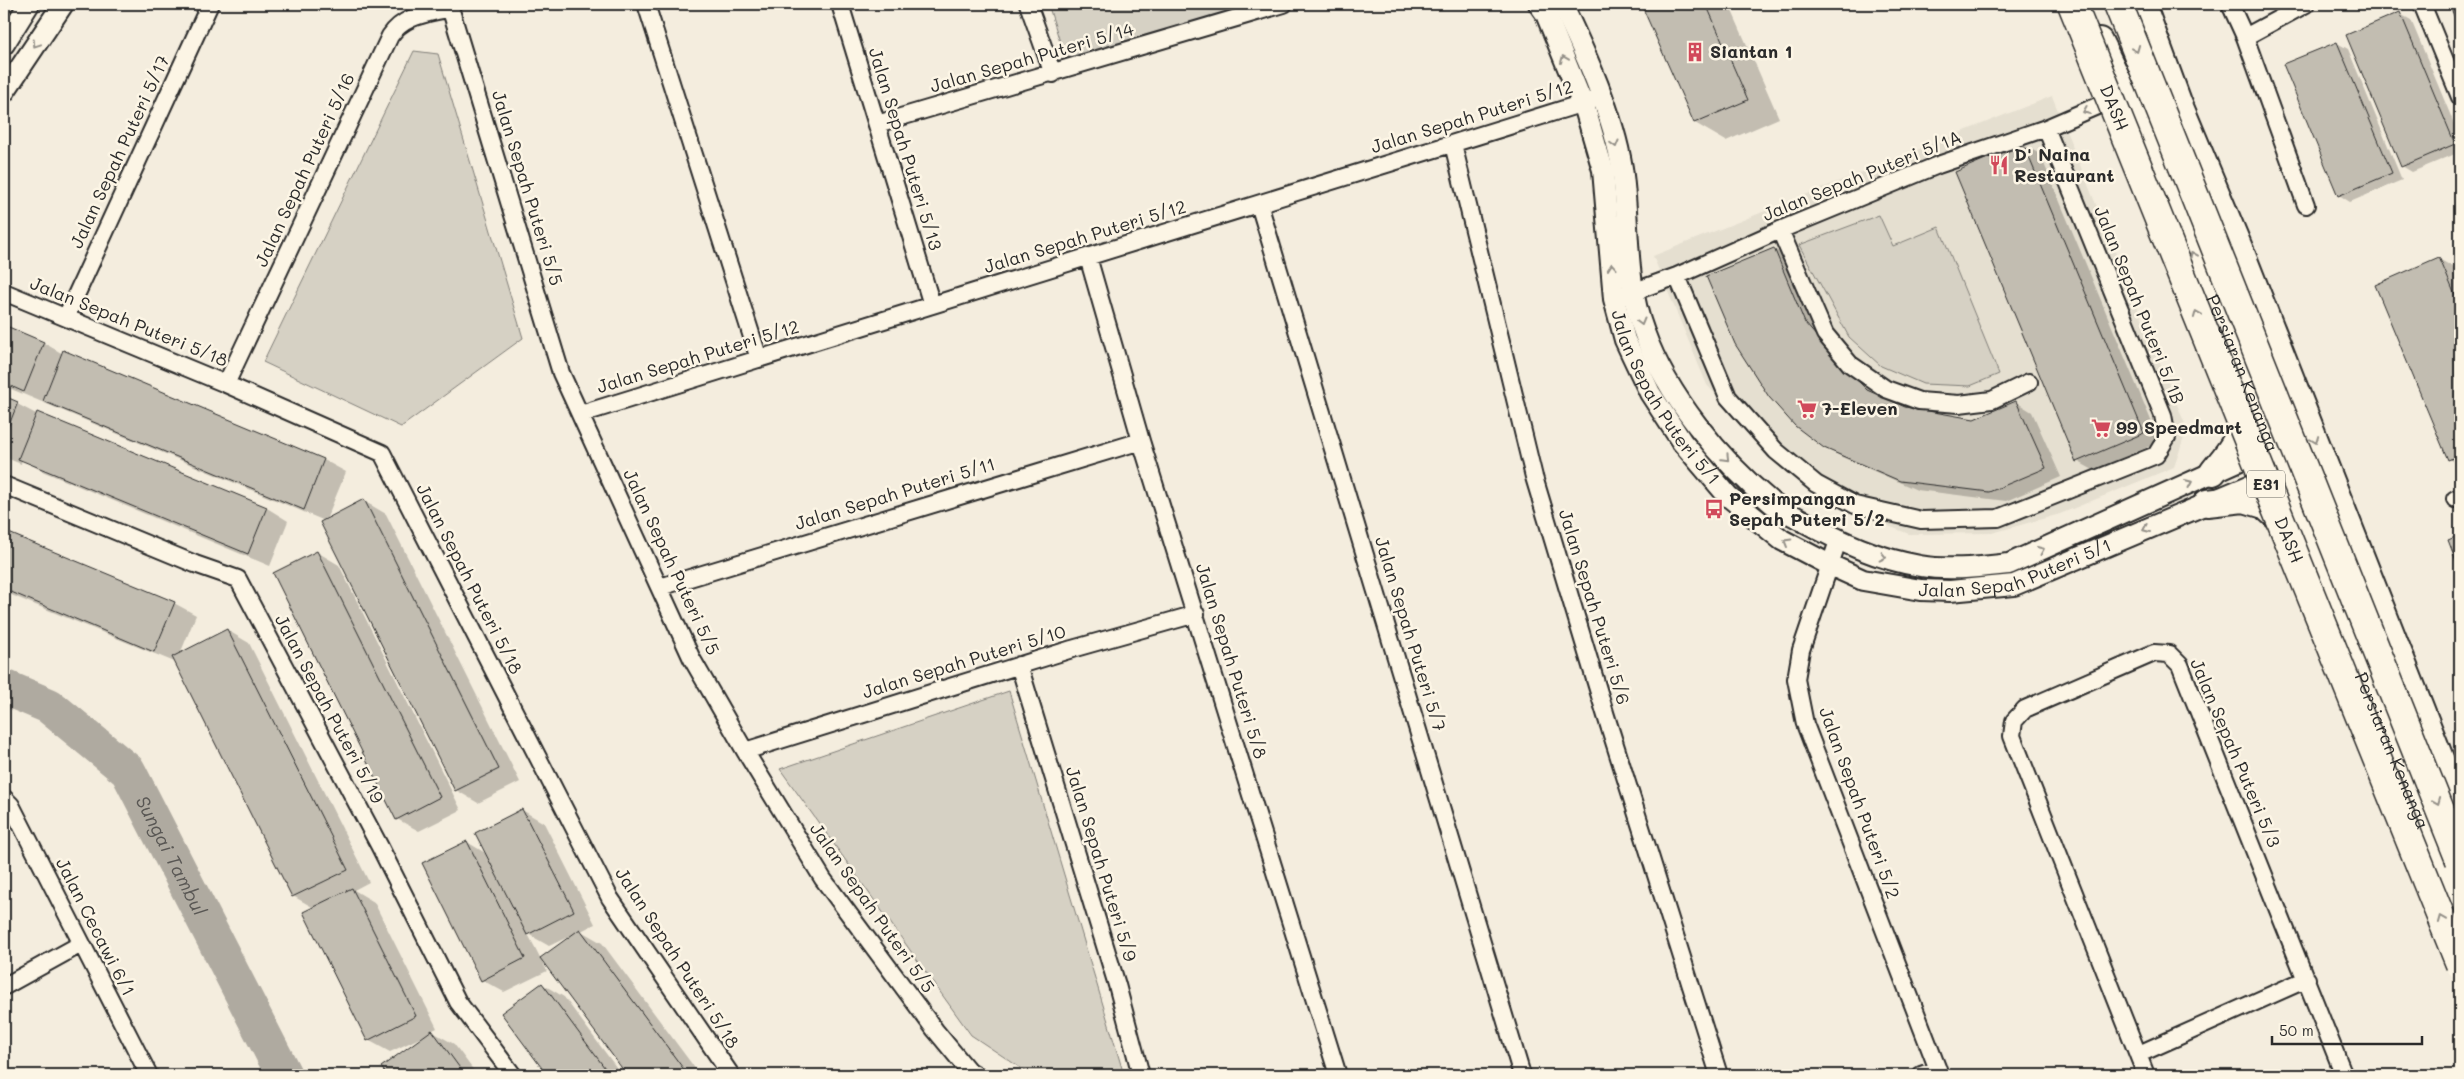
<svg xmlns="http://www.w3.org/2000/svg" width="2464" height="1079" viewBox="0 0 2464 1079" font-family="Mali,sans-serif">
  <rect width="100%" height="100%" fill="#f4edde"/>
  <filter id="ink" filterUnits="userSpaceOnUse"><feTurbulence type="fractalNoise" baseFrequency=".02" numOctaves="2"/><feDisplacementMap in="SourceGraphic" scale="10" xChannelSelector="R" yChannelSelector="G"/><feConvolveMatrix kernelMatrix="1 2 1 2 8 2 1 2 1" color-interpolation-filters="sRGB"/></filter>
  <g filter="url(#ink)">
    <!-- built -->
    <path fill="#e5dfd0" d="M2052 96 2187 429 2174 467 2060 514 1992 533 1909 534 1840 507 1777 462 1707 385 1653 256Z"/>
    <!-- green -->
    <path fill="#d6d1c4" stroke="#807e78" d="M1048 4H1252L1066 61Z
      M414 51 438 54 523 338 401 427 263 362Z
      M1879 215 1893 246 1939 227 1999 374 1970 386 1923 384 1881 366 1849 337 1799 245Z
      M1009 691 1124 1075H1031L971 1035 780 769Z"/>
    <!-- shadow -->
    <path fill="#0003" d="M1642 4H1729L1779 118 1726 141 1695 123Z
      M2400 14 2411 20 2460 138V152L2412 172 2402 166Z
      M2337 43 2348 49 2402 180 2350 202 2339 195Z
      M2023 145 2040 154 2160 442 2093 470 2077 461Z
      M1774 249 1790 259 1846 363 1880 397 1905 408 1974 421 2016 402 2032 412 2061 477 2006 501 1917 490 1842 457 1824 447Z
      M2439 259 2460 271V466L2449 459Z
      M4 326 44 343 63 354 64 352 324 460 346 472 326 520 364 501 386 514 520 782 478 803 456 790 325 521 4 386Z
      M4 397 38 415 267 508 288 521 270 566 42 471 22 459 21 464 4 457Z
      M4 532 174 603 196 615 180 654 227 630 249 643 369 882 354 890 374 902 437 1028 431 1031 454 1044 477 1075H389L383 1067 426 1035 390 1052 368 1040 314 908 293 896 177 663 4 592Z
      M317 552 339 565 461 810 419 831 397 819Z
      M522 810 544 823 595 924 581 931 602 943 700 1075H628L542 959 570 936 549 946 528 934 547 971 504 992 482 980 467 842 487 854Z
      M542 984 564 997 622 1075H549L503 1013Z"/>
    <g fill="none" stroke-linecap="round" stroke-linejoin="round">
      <!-- river -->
      <path stroke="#afaaa0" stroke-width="36" id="s1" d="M4 687 49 706 128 771 284 1075"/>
    </g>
    <!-- building -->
    <path fill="#c2bdb1" stroke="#2b2b2b" d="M1641 4H1706L1748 100 1694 123Z
      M2449 4H2460V30Z
      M2400 12 2455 144 2401 167 2346 35Z
      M2337 42 2392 173 2338 196 2283 64Z
      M2023 143 2144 433 2076 462 1955 172Z
      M1774 248 1805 323 1830 352 1867 390 1905 407 1974 419 2016 401 2046 468 1989 492 1900 481 1824 448 1795 426 1769 397 1735 344 1706 276Z
      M2439 257 2460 307V455L2448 460 2375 285Z
      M4 325 44 342 24 392 4 383Z
      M63 350 324 459 304 510 43 401Z
      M4 396 18 402 4 438Z
      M37 412 267 507 248 554 18 459Z
      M364 499 499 769 455 791 320 522Z
      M4 531 175 602 154 652 4 589Z
      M2460 535V571L2448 540Z
      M317 551 440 797 396 820 273 573Z
      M227 629 348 870 292 897 172 657Z
      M522 809 574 911 527 935 475 833Z
      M467 841 525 958 481 981 422 863Z
      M352 888 416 1016 367 1041 303 912Z
      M580 929 688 1075H627L540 958Z
      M542 983 610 1075H547L501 1013Z
      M432 1030 465 1075H387L381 1067Z"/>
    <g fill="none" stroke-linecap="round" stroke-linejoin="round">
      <defs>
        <path id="minor" d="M449 4 561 373 692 659 745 751 823 879 935 1030 968 1070 977 1075
          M646 4 759 359
          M840 4 932 305
          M1028 4 1053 74
          M2230 4 2245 37 2306 205
          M2422 4 2460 97
          M2245 37 2306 4
          M877 124 1284 4
          M1453 144 1534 477 1606 716 1719 1075
          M1259 204 1522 1075
          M1780 230 1825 334 1850 364 1886 389 1919 401 1959 404 1992 400 2029 382
          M1088 257 1141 441 1338 1075
          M1677 276 1728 397 1776 451 1816 484 1855 505 1921 520 1998 518 2156 455 2167 437 2163 415 2046 128
          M4 292 226 384 382 453 610 898 731 1075
          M1624 295 1677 276 1780 230 1938 165 2046 128 2118 97
          M66 317 210 4
          M226 384 390 36C404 15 427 14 450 8
          M581 414 1593 100
          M4 485 195 564 238 579 380 847 458 1002 513 1075
          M2455 499 2460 497
          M1838 541 1801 650 1796 679 1805 724 1940 1075
          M660 587 1141 441
          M1019 665 1117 985 1141 1075
          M745 751 1072 649 1196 614
          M4 798 11 805 149 1075
          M5 986 81 944
          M2139 1054 2307 979
          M1921 1075 1938 1069
          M2146 1075 2012 736 2014 721 2025 709 2154 653 2169 654 2180 665 2344 1075"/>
        <g id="tertiary">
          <path id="s2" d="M1539 4 1546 14 1586 112 1603 170 1614 299 1625 340 1650 393 1682 442 1728 496 1782 540 1830 565 1863 580 1921 590 1950 591 2014 585 2275 475"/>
          <path d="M1562 4C1585 53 1613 113 1622 168 1630 222 1624 280 1644 332 1667 396 1720 460 1772 503 1781 510 1793 515 1803 521 1841 542 1878 559 1920 566 1950 571 1980 567 2009 564L2267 448"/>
          <path d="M4 44 29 4"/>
          <path d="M4 92 63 4"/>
        </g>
        <g id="primary">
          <path d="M2142 4 2178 102 2242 255 2460 809"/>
          <path id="s3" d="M2099 41C2197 242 2272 454 2355 661 2389 747 2425 831 2460 916"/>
          <path d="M2213 472C2229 452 2245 437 2239 410"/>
          <path d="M2207 503 2244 499 2264 505 2286 525"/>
        </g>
      </defs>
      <!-- minor casing -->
      <use href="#minor" stroke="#2b2b2b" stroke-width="20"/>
      <!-- tertiary casing -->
      <use href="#tertiary" stroke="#2b2b2b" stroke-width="24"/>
      <!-- primary casing -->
      <use href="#primary" stroke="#2b2b2b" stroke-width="30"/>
      <!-- minor -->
      <use href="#minor" stroke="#fcf5e5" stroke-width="16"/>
      <!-- tertiary -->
      <use href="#tertiary" stroke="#fcf5e5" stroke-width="20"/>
      <!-- primary -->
      <use href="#primary" stroke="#fcf5e5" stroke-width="26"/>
      <defs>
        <g id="motorway-bridge">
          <path id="s4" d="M2072 4 2460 964"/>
          <path d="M2118 4 2460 860"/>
        </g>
      </defs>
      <!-- motorway-bridge casing -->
      <use href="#motorway-bridge" stroke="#2b2b2b" stroke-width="31" stroke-linecap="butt"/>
      <!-- motorway-bridge -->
      <use href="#motorway-bridge" stroke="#fcf5e5" stroke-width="28"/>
    </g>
    <!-- one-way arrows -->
    <defs><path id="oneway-chevron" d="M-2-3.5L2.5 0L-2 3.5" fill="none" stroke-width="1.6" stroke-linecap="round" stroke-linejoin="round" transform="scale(1.25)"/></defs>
    <g stroke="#949088">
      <use href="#oneway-chevron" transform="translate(36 44) rotate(124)"/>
      <use href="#oneway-chevron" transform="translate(2136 49) rotate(68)"/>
      <use href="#oneway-chevron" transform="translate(1564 59) rotate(-112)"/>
      <use href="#oneway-chevron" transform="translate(2086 111) rotate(157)"/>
      <use href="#oneway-chevron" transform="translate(1615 144) rotate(75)"/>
      <use href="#oneway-chevron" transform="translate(2193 255) rotate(-113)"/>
      <use href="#oneway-chevron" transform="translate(1612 267) rotate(-95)"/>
      <use href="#oneway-chevron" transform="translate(2197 314) rotate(-112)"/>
      <use href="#oneway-chevron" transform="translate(1641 322) rotate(75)"/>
      <use href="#oneway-chevron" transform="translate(2315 440) rotate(69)"/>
      <use href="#oneway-chevron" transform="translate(1726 458) rotate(46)"/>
      <use href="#oneway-chevron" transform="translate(2189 483) rotate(-24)"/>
      <use href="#oneway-chevron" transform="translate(2146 529) rotate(157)"/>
      <use href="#oneway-chevron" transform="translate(1787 542) rotate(-150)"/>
      <use href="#oneway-chevron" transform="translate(2041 550) rotate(-24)"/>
      <use href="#oneway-chevron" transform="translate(1883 557) rotate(13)"/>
      <use href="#oneway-chevron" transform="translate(2437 801) rotate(68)"/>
      <use href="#oneway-chevron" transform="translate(2442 919) rotate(-112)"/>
    </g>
  </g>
  <!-- icons -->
  <defs>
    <symbol id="building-bare" viewBox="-9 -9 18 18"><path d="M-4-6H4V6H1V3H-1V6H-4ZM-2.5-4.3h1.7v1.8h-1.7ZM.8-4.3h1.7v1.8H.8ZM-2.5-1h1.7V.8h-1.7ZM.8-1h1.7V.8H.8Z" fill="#d1495b" stroke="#fcf5e5" stroke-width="2.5" paint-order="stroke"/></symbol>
    <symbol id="restaurant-bare" viewBox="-9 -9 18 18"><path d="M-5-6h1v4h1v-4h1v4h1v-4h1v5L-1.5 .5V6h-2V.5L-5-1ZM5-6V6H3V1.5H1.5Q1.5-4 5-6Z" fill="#d1495b" stroke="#fcf5e5" stroke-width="2.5" paint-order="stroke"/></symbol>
    <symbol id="supermarket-bare" viewBox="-9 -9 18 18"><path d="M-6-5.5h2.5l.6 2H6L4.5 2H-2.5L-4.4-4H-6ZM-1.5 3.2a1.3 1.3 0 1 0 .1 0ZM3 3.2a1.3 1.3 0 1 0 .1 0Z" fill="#d1495b" stroke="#fcf5e5" stroke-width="2.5" paint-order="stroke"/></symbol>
    <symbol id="bus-bare" viewBox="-9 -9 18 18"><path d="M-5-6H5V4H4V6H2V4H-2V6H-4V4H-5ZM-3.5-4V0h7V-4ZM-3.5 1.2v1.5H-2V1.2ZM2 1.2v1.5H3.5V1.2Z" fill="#d1495b" stroke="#fcf5e5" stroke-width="2.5" paint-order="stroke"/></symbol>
  </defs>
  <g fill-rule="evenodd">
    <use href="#building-bare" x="1681" y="38" width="28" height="28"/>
    <use href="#restaurant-bare" x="1985" y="151" width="28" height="28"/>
    <use href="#supermarket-bare" x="1793" y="395" width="28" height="28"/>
    <use href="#supermarket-bare" x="2087" y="414" width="28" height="28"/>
    <use href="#bus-bare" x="1700" y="495" width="28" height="28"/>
  </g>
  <g text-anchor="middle" stroke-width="5" stroke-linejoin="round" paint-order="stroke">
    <!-- shield labels -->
    <rect fill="#fcf5e5" stroke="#6a6863" stroke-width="1" x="2247" y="470.5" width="38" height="27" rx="4"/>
    <g font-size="16" font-weight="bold" fill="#2b2b2b">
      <text x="2266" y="490">E31</text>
    </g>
    <!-- poi labels -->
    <g font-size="18" font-weight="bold" fill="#2b2b2b" stroke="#fcf5e5" text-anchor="start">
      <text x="1710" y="58">Siantan 1</text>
      <text x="2014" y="161">D' Naina<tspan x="2014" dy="21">Restaurant</tspan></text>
      <text x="1822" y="415">7-Eleven</text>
      <text x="2116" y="434">99 Speedmart</text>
      <text x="1729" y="505">Persimpangan<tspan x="1729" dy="21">Sepah Puteri 5/2</tspan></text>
    </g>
    <!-- street labels -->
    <g font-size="18" fill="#2b2b2b" stroke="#fcf5e5">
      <text transform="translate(1032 58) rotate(-16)" y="6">Jalan Sepah Puteri 5/14</text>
      <text dy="6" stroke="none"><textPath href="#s4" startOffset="112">DASH</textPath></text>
      <text transform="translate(1472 117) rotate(-17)" y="6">Jalan Sepah Puteri 5/12</text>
      <text transform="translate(905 149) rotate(73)" y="6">Jalan Sepah Puteri 5/13</text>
      <text transform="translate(120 152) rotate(-65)" y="6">Jalan Sepah Puteri 5/17</text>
      <text transform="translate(305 170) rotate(-65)" y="6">Jalan Sepah Puteri 5/16</text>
      <text transform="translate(1862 176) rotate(-22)" y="6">Jalan Sepah Puteri 5/1A</text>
      <text transform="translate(527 188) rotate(73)" y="6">Jalan Sepah Puteri 5/5</text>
      <text transform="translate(1085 237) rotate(-17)" y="6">Jalan Sepah Puteri 5/12</text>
      <text transform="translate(2139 305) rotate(68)" y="6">Jalan Sepah Puteri 5/1B</text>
      <text transform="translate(129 322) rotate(22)" y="6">Jalan Sepah Puteri 5/18</text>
      <text transform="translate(698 357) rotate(-17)" y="6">Jalan Sepah Puteri 5/12</text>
      <text dy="6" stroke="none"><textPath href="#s3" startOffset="362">Persiaran Kenanga</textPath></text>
      <text dy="6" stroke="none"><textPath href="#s2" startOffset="420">Jalan Sepah Puteri 5/1</textPath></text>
      <text transform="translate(895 494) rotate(-17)" y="6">Jalan Sepah Puteri 5/11</text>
      <text dy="6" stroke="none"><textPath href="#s4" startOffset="578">DASH</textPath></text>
      <text transform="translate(671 562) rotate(65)" y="6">Jalan Sepah Puteri 5/5</text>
      <text dy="6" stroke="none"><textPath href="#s2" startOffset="855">Jalan Sepah Puteri 5/1</textPath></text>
      <text transform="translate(469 579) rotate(63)" y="6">Jalan Sepah Puteri 5/18</text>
      <text transform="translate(1594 607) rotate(73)" y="6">Jalan Sepah Puteri 5/6</text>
      <text transform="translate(1410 634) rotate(73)" y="6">Jalan Sepah Puteri 5/7</text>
      <text transform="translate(1231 661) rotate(73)" y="6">Jalan Sepah Puteri 5/8</text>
      <text transform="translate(964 662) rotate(-17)" y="6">Jalan Sepah Puteri 5/10</text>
      <text transform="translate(329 709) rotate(62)" y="6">Jalan Sepah Puteri 5/19</text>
      <text dy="6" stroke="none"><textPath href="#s3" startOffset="768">Persiaran Kenanga</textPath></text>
      <text transform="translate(2235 753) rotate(67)" y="6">Jalan Sepah Puteri 5/3</text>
      <text transform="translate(1859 803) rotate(70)" y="6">Jalan Sepah Puteri 5/2</text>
      <text transform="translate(1101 864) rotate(73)" y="6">Jalan Sepah Puteri 5/9</text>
      <text transform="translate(872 908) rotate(55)" y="6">Jalan Sepah Puteri 5/5</text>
      <text transform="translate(95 927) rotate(63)" y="6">Jalan Cecawi 6/1</text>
      <text transform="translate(677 958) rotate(57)" y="6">Jalan Sepah Puteri 5/18</text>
    </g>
    <!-- water labels -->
    <g font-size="19" font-style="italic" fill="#595754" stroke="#fcf5e5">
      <text dy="7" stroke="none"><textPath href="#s1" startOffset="246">Sungai Tambul</textPath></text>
    </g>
  </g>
  <!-- margin -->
  <rect width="2464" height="1079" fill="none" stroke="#fcf5e5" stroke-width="20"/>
  <rect x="10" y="10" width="2444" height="1059" fill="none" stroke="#2b2b2b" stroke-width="2" filter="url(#ink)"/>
  <!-- scale -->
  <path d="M2272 1036v8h150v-8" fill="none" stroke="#2b2b2b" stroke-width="2.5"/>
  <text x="2279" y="1036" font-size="15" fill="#2b2b2b" stroke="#fcf5e5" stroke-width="4" paint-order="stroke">50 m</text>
</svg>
